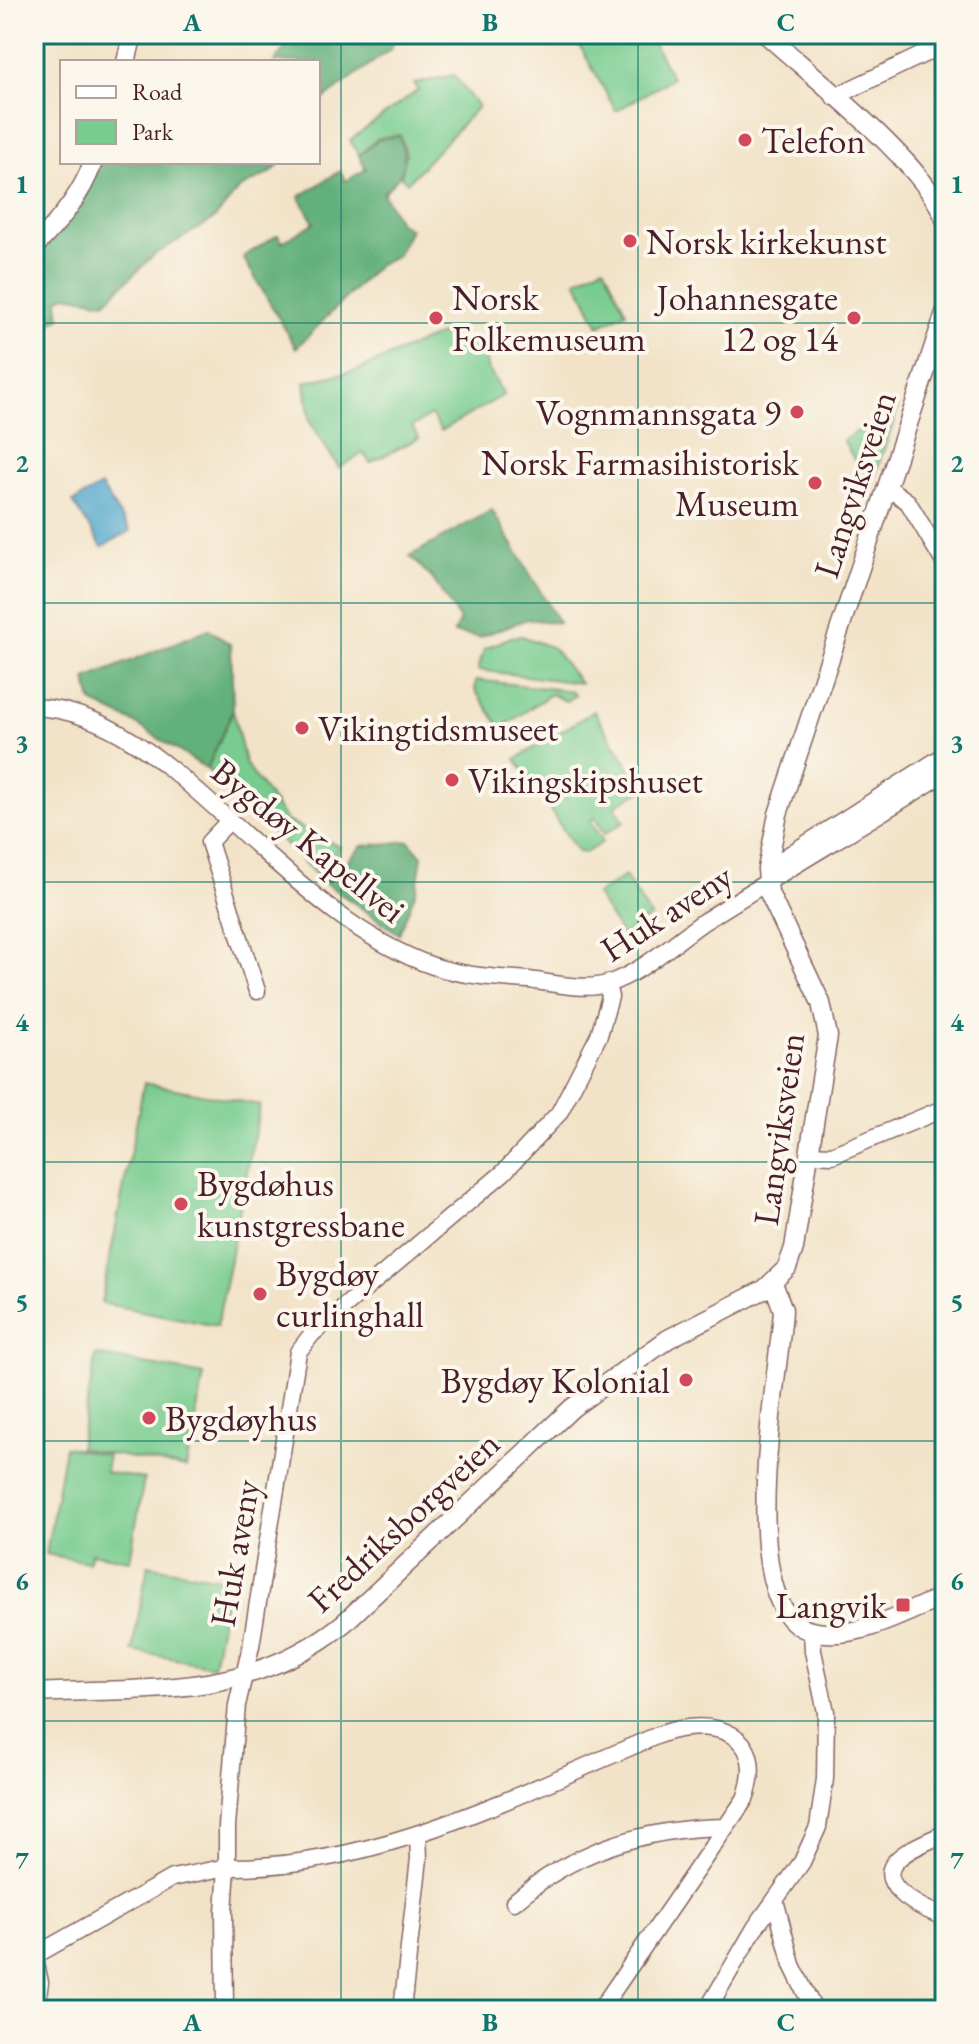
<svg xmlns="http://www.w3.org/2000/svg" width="979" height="2044" viewBox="0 0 979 2044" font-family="'EB Garamond',serif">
  <rect width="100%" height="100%" fill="#fbf7ec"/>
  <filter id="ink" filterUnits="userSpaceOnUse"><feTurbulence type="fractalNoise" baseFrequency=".0125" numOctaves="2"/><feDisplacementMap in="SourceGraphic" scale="16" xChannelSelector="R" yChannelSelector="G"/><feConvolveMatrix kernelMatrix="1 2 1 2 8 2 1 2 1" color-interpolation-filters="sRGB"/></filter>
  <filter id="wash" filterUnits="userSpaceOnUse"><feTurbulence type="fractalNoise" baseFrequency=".006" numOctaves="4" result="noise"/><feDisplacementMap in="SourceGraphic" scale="32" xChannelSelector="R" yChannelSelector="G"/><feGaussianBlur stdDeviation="1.8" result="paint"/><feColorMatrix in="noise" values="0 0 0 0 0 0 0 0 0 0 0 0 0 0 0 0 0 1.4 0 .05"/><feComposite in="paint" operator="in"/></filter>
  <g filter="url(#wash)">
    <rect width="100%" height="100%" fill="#f2e3c8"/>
    <!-- green -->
    <path fill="#78cc8f" stroke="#61765d" stroke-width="2" d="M649 34 672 78 616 111 574 35Z
      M454 75 478 107 408 182 401 177 406 154 400 135 378 138 359 155 350 140 418 90 414 84Z
      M604 266 626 312 599 326 576 280Z
      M440 334 458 335 461 347 472 343 477 352 484 350 487 367 504 395 441 431 431 415 412 427 419 438 370 463 363 453 339 468 310 422 305 382 358 370Z
      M898 408 871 488 843 440Z
      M522 636 553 648 580 683 478 670 484 649 511 637Z
      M476 680 572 691 575 695 566 701 551 694 501 728 475 690Z
      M233 710 245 763 287 821 340 847 325 883 207 769Z
      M594 711 643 790 615 806 624 822 604 834 595 818 590 821 603 842 585 853 578 852 516 759Z
      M625 876 651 917 622 935 596 895Z
      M144 1083 260 1105 217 1326 101 1303Z
      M96 1355 204 1375 186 1468 79 1448Z
      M65 1447 108 1455 105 1472 144 1479 130 1560 91 1553 88 1562 46 1554Z
      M148 1565 229 1580 213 1666 132 1651Z"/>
    <!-- forest -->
    <path fill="#62b07a" stroke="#566852" stroke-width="2" d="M296 34H394L392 48 318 103V62H274Z
      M399 136C410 165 404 172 383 193L399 222 410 229 397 256 378 265 296 348 243 257 278 235 282 242 314 223 299 197 340 171 346 181 366 169 359 156 379 139Z
      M102 162H281L272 172 240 188 214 219 154 255 105 302 66 295 58 300 60 319 39 326 34 333V259L64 226Z
      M492 510 559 623 527 619 480 637 454 633 460 620 432 578 410 556Z
      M209 629 231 645 233 710 207 769 133 722 92 702 86 679Z
      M409 841 422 856 417 888 399 934 325 883 362 846Z"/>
    <!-- water -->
    <path fill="#4da6cb" stroke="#4c627b" stroke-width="2" d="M101 486 130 531 102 547 73 502Z"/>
  </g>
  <g filter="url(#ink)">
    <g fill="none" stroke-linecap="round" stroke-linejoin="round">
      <defs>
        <path id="minor" d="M834 97 945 44
          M887 487 908 502 945 564
          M34 707C108 710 167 764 219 811 284 869 350 937 433 966 463 976 497 978 529 980 552 983 584 991 607 984 642 973 673 943 703 922 783 871 865 824 945 773
          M229 821 209 842 257 991
          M767 869 945 755
          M809 1154 832 1155 945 1108
          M945 1833C930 1841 908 1848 896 1861 873 1886 926 1911 945 1917
          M775 1900 792 1965 814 2010
          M514 1902C574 1850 645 1828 725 1827
          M36 2010 40 1982 34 1956 172 1878 227 1867V1826L237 1705 251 1646 298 1352 312 1334 503 1173 559 1113 599 1035 610 997 607 984
          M225 2010 224 1912 227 1867C379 1869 524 1791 661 1734 714 1716 769 1733 745 1799L600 2010
          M402 2010 419 1858 418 1834
          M707 2010 755 1928 802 1862 818 1827 825 1779 826 1712 813 1651 812 1631"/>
        <path id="tertiary" d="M766 34C812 76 926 165 945 219
          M126 62 133 34
          M34 247C58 223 82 195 93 162
          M773 1283 783 1310C780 1370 731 1610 811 1631 856 1642 904 1612 945 1596
          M34 1693C149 1687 249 1700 344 1623L572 1408 668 1339 765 1289 787 1268 794 1248 828 1036 821 1003 769 893 767 869 778 814 945 313"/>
      </defs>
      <!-- minor casing -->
      <use href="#minor" stroke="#856462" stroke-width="19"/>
      <!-- tertiary casing -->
      <use href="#tertiary" stroke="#856462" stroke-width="21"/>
      <!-- minor -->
      <use href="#minor" stroke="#fff" stroke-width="16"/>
      <!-- tertiary -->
      <use href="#tertiary" stroke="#fff" stroke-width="18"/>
    </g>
  </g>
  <!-- grid -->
  <path fill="none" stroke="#0f766e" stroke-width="2" stroke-opacity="0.55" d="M341 34V2010M638 34V2010M34 323H945M34 603H945M34 882H945M34 1162H945M34 1441H945M34 1721H945"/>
  <!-- markers -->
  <g fill="#d1495b" stroke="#fbf7ec" stroke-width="3">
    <circle cx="745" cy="140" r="8"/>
    <circle cx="630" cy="241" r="8"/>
    <circle cx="436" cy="318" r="8"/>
    <circle cx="854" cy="318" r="8"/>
    <circle cx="797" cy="412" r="8"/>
    <circle cx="815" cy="483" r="8"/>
    <circle cx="302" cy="728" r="8"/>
    <circle cx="452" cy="780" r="8"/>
    <circle cx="181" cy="1204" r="8"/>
    <circle cx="260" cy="1294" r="8"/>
    <circle cx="686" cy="1380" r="8"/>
    <circle cx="149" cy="1418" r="8"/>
    <rect x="895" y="1597" width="16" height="16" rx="4"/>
  </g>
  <g text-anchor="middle" stroke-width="8" stroke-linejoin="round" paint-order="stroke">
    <!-- poi labels -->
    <g font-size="36" fill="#4a1f2b" stroke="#fbf7ec" text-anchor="start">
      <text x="761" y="153">Telefon</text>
      <text x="646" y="254">Norsk kirkekunst</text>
      <text x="452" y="310">Norsk<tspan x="452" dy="41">Folkemuseum</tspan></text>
      <text x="838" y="310" text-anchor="end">Johannesgate<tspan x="838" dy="41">12 og 14</tspan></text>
      <text x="781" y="425" text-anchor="end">Vognmannsgata 9</text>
      <text x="799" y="475" text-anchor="end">Norsk Farmasihistorisk<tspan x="799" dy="41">Museum</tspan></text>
      <text x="318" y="741">Vikingtidsmuseet</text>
      <text x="468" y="793">Vikingskipshuset</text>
      <text x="197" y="1196">Bygdøhus<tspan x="197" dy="41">kunstgressbane</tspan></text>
      <text x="276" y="1286">Bygdøy<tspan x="276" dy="41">curlinghall</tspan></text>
      <text x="670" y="1393" text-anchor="end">Bygdøy Kolonial</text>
      <text x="165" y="1431">Bygdøyhus</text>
      <text x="887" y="1618" text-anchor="end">Langvik</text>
    </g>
    <!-- street labels -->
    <g font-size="36" fill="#4a1f2b" stroke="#fbf7ec">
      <text transform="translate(854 484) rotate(-72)" y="13">Langviksveien</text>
      <text transform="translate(309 840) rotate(39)" y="13">Bygdøy Kapellvei</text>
      <text transform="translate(666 912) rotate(-33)" y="13">Huk aveny</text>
      <text transform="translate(778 1129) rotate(-82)" y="13">Langviksveien</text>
      <text transform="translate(403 1521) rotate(-43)" y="13">Fredriksborgveien</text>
      <text transform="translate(234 1553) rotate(-80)" y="13">Huk aveny</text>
    </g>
  </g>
  <!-- margin -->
  <rect width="979" height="2044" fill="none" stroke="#fbf7ec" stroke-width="88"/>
  <!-- legend -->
  <rect x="60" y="60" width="260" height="104" fill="#fbf7ec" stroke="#b4a19f" stroke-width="2"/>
  <rect x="76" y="86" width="40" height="12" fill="#ffffff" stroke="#b4a19f" stroke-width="2"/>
  <text x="132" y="100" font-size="24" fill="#4a1f2b">Road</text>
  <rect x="76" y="120" width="40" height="24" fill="#78cc8f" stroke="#b4a19f" stroke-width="2"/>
  <text x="132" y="140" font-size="24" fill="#4a1f2b">Park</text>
  <rect x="44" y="44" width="891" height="1956" fill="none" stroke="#0f766e" stroke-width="3"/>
  <g font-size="26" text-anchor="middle" font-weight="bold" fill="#0f766e">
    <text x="192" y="31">A</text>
    <text x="490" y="31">B</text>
    <text x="786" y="31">C</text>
    <text x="22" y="193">1</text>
    <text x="957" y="193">1</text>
    <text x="22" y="472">2</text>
    <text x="957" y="472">2</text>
    <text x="22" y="752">3</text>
    <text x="957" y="752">3</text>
    <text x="22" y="1031">4</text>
    <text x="957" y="1031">4</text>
    <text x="22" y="1311">5</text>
    <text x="957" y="1311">5</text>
    <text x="22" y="1590">6</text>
    <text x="957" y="1590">6</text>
    <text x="22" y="1869">7</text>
    <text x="957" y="1869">7</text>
    <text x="192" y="2031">A</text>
    <text x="490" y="2031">B</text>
    <text x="786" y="2031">C</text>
  </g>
</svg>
